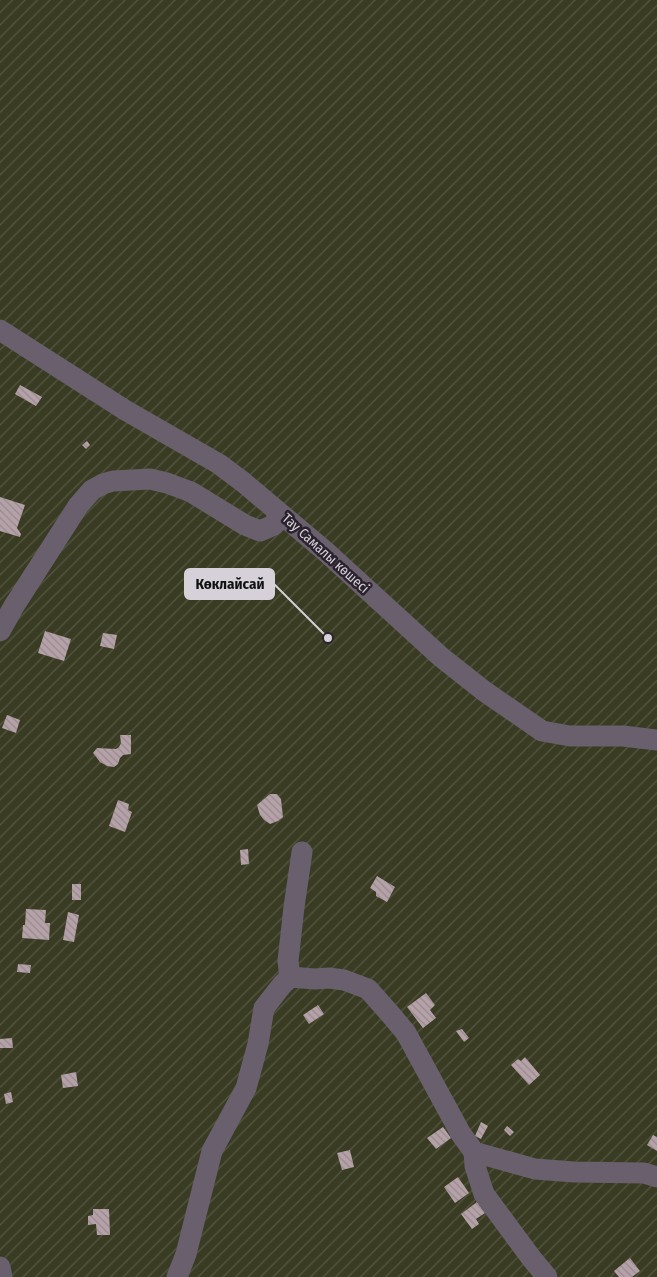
<svg xmlns="http://www.w3.org/2000/svg" width="657" height="1277" viewBox="0 0 657 1277" font-family="'Fira Sans Condensed',sans-serif">
  <defs>
    <pattern id="garden-furrows" width="10" height="10" patternUnits="userSpaceOnUse" patternTransform="scale(1.25)"><rect width="10" height="10" fill="#393c23"/><path d="M-1 1l2-2M0 10L10 0M9 11l2-2" fill="none" stroke="#555742"/></pattern>
    <pattern id="building-back-hatch" width="6" height="6" patternUnits="userSpaceOnUse" patternTransform="scale(1.25)"><rect width="6" height="6" fill="#b5a2a8"/><path d="M-1 5l2 2M0 0l6 6M5-1l2 2" fill="none" stroke="#98898e"/></pattern>
  </defs>
  <rect width="100%" height="100%" fill="#342c38"/>
  <!-- garden -->
  <path fill="url(#garden-furrows)" d="M0 0H657V1277H0Z"/>
  <!-- building -->
  <path fill="url(#building-back-hatch)" d="M20 385 42 397 36 406 15 394Z
    M87 441 90 445 86 449 82 445Z
    M0 497 25 505 17 528 21 534 20 537 0 531Z
    M45 631 71 639 64 661 38 653Z
    M103 633 117 635 114 649 100 646Z
    M7 715 20 720 16 733 2 728Z
    M120 735H131V754L123 755 120 758 118 764 114 767 107 766 100 762 93 753 97 748 116 749 119 747 121 743Z
    M270 794H277L281 799 283 817 278 821 270 824 264 820 260 815 257 805Z
    M118 800 129 804 128 810 132 812 125 832 109 826Z
    M248 849 249 864 241 865 240 850Z
    M377 876 395 887 387 902 376 896V892L370 888Z
    M72 884H81V900H72Z
    M26 909 46 910 45 923H50L49 940 22 938 23 925H25Z
    M68 912 79 915 74 942 63 940Z
    M18 964 31 965 30 973 17 972Z
    M426 993 435 1005 430 1010 436 1018 423 1028 407 1007Z
    M318 1005 324 1014 309 1024 303 1015Z
    M462 1029 469 1038 464 1042 456 1031Z
    M12 1038 13 1048H0V1039Z
    M525 1057 540 1075 529 1085 511 1065 518 1059 521 1061Z
    M76 1072 78 1086 63 1088 61 1075Z
    M11 1092 13 1102 6 1104 4 1094Z
    M481 1122 488 1126 481 1139 475 1136Z
    M507 1126 514 1132 510 1136 504 1130Z
    M443 1127 451 1138 436 1149 427 1138Z
    M653 1135 657 1137V1151L647 1145Z
    M350 1150 354 1167 342 1170 337 1153Z
    M458 1177 469 1193 455 1203 444 1187Z
    M477 1202 485 1213 476 1219 479 1224 472 1229 461 1214Z
    M93 1209H109L110 1235H97L96 1224 88 1225V1216L93 1215Z
    M630 1258 640 1271 632 1277H619L614 1271Z"/>
  <g fill="none" stroke-linecap="round" stroke-linejoin="round">
    <!-- minor -->
    <path stroke="#695f6d" stroke-width="21" d="M0 330 125 410 219 464 243 482 325 551 441 657 484 691 542 731 570 736H623L657 740
      M0 631 14 606 78 506 92 490 103 484 113 481 150 479 167 483 191 492 245 525 260 531 274 525 279 512
      M290 977 315 979 329 978 344 980 368 989 391 1015 406 1033 461 1134 474 1152 475 1166 484 1194 532 1259 547 1277
      M290 977 288 961 294 907 302 852
      M474 1152 535 1169 574 1172 644 1173 657 1177
      M0 1267 2 1277
      M177 1277 186 1254 212 1151 246 1088 258 1044 264 1008 282 985 290 977"/>
  </g>
  <g text-anchor="middle" stroke-width="5" stroke-linejoin="round" paint-order="stroke">
    <!-- street labels -->
    <g font-size="14" fill="#d6d0d8" stroke="#2a222d">
      <text transform="translate(326 553) rotate(42)" y="5">Тау Самалы көшесі</text>
    </g>
  </g>
  <!-- callouts -->
  <path fill="none" stroke="#d6d0d8" stroke-width="2" d="M328 638L274 584"/>
  <circle fill="#d6d0d8" stroke="#2a222d" stroke-width="2" cx="328" cy="638" r="5"/>
  <rect fill="#d6d0d8" stroke="#d6d0d8" stroke-width="2" x="185" y="569" width="89" height="30" rx="5"/>
  <g font-size="15" text-anchor="middle" font-weight="bold" fill="#111">
    <text x="230" y="589">Көклайсай</text>
  </g>
</svg>
